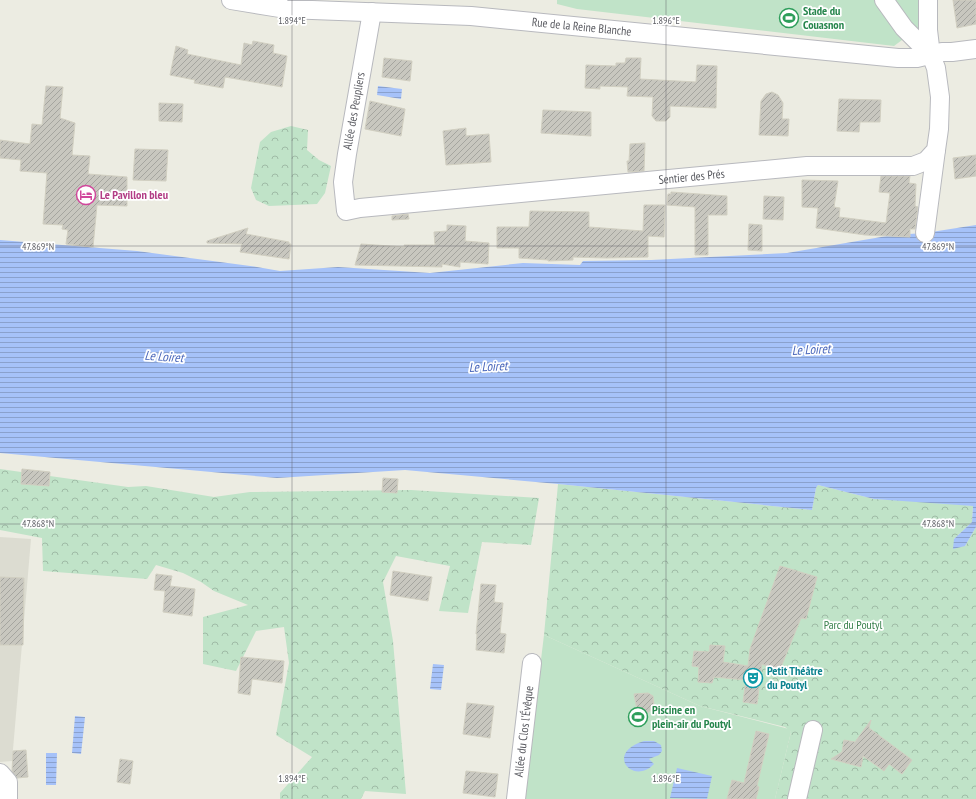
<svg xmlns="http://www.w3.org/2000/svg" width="976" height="799" viewBox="0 0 976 799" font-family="'PT Sans Narrow',sans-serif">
  <defs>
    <pattern id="forest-crowns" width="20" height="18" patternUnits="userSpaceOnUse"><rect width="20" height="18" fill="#c0e3c8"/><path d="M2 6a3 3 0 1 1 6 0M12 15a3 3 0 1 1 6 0" fill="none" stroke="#9fbba6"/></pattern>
    <pattern id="water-rules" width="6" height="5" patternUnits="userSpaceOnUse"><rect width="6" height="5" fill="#a6c2f9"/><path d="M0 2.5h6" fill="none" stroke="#8aa1cd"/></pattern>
    <pattern id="building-hatch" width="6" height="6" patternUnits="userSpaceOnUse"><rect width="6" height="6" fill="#c8c7bf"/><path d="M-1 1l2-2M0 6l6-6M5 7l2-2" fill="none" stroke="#a5a59f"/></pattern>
  </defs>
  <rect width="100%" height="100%" fill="#ecece2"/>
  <!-- education -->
  <path fill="#dcdcd1" d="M0 537 31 539 12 761 0 762Z"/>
  <!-- forest -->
  <path fill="url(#forest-crowns)" d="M291 126 308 130 307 150 319 160 331 166 325 193 317 204 269 206 256 200 251 188 260 142 271 132Z
    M0 469 128 487 146 486 214 497 250 492 411 490 539 498 531 545 482 542 468 613 439 611 450 566 396 556 383 582 393 641 406 794 365 791 361 799H280V793L312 757 276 735 289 663 284 627 256 631 236 671 203 664V617L248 605 214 591 201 582 183 573 156 565 147 579 43 571 42 538 0 530Z
    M558 484 812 510 816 488 818 485 874 499 928 501 973 506 972 522 954 539 965 546 976 527V799H775L791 732 785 727 700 706 544 635Z"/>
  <!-- pitch -->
  <path fill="#c0e3c8" d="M557 0H918V28L894 46 577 9 557 4Z
    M544 635 700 706 789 729 791 732 775 799H524Z"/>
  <!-- water -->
  <path fill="url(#water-rules)" d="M378 86 402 89 401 99 377 95Z
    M976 225V527L965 546 953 549 954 539 972 522 973 506 874 499 818 485 816 488 812 510 558 484 405 470 277 478 0 453V240L137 251 257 267 280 271 338 267 430 273 523 263 580 265 583 261 651 260 787 253 893 235 925 233Z
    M433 664 444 665 441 690 430 689Z
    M75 716 85 717 81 754 72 753Z
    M644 741H654L661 745 662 751 659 755 649 759 654 764C633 786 604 753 644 741Z
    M46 753H57L56 785H46Z
    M677 768 712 776 707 799 670 798Z"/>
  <!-- building -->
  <path fill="url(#building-hatch)" stroke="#d1cfc1" d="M953 0H976V24L957 28Z
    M253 41 274 45 273 53 287 56 282 87 225 77 223 88 194 83 195 80 170 75 176 46 188 50 187 54 241 65 244 43 252 45Z
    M384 58 412 61 410 81 382 77Z
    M626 58H641L640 79 696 82 697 65 717 66 716 108 670 106V117L666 121H656L652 116 653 97 627 96 628 87 600 86V89L585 88 586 65 616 66V63H625Z
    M46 86 63 87 60 118 75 123 72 155 90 156 88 174 127 177V206L97 205 93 247 66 244 68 230 62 229 63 225 43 224 47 173 20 171 21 160 0 158V140L30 144 32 124 42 125Z
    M772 92 778 95 783 103 782 119H789L788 136 759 135 761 101 766 94Z
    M839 99 881 100 880 122H860L859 132 837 131Z
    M370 101 405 109 401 136 365 129Z
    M159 103 183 104 182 122 159 121Z
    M543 110 591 112V136L541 133Z
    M466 128V136L489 134 491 162 446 165 443 131Z
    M645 143 644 171 628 172 627 161H629L630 144Z
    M135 149 168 150 166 181 133 180Z
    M976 155V176L955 179 953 158Z
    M881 176H910L909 183 916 184 915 206 918 207 915 229H910V237L865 235 816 228 818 208 802 207V180L838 181 834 207 840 208 839 217 886 223 890 193 879 192Z
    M671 192 727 196V215H708V255H695V207L667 205 668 194H671Z
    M764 196 784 197 783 220 763 219Z
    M644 205H665L664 237 648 236V257L606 258 573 257V260L548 261V260L519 258V248H497V227H529L530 211 589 212V227L643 231Z
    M408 214 409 219 392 220V216Z
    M749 224 762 225V251L748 250Z
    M447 225 466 226 465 241 489 243 488 264 460 262V267L442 264V267L355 265 361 244 405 247 404 245H435L434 232 447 231Z
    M248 228 246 234 289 242V244H291L289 259 240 252 242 244 207 243V241Z
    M22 469 50 472 49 486 21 484Z
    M383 478 398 479 397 493 382 492Z
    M780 566 817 577 806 619 801 618 779 672 762 664 757 704 743 702 746 680 714 677 712 683 698 682 699 667 692 666 694 651 709 652 710 645 725 646 723 662 748 666 750 649Z
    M393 571 432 577 428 601 390 595Z
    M156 574 172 576 170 586 195 589 192 616 163 612 165 591 154 590Z
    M0 577 24 578 23 645H0Z
    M481 584 496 585 494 602 503 603 500 633 506 634 504 653 476 650 477 634H476Z
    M241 657 284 661 282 683 252 679 250 695 238 693Z
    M648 693 653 696 654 706 649 712 642 713 637 710 634 694Z
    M467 703 494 706 490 738 463 734Z
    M871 720 869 728 912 760 902 774 889 764 884 771 863 756 861 767 831 759 842 752 844 740 855 742Z
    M756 731 769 734 757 786 759 787 756 799H727L732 780 744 783Z
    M26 750 28 777 17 778 12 771 13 751Z
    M120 759 133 761 130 784 117 782Z
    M466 771 498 774 495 797 463 793Z"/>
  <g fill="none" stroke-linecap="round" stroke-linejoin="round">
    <defs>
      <g id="minor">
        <path id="s1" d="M231 0 286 9 471 16 898 58H917L942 52H952L976 49"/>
        <path d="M884 0 904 28 931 55"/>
        <path id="s2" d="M372 12 347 154 343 182 346 211 360 208 807 166H913L926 161 936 150 939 129 940 97 936 68 931 55 928 30V0"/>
        <path d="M925 233 936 150"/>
        <path d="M0 773 8 782V799"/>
        <path id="s3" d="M516 799 532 663"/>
        <path d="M797 799 813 730"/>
      </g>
    </defs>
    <!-- minor casing -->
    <use href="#minor" stroke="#b8b9be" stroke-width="20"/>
    <!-- minor -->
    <use href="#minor" stroke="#fff" stroke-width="18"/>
  </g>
  <!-- ticks -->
  <path fill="none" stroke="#5b5c62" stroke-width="1" stroke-opacity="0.45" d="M292 0V799M666 0V799M0 246H976M0 524H976"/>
  <!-- icons -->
  <defs>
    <symbol id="stadium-ring" viewBox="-11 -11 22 22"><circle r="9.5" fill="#fff" stroke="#2e9e5b" stroke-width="1.5"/><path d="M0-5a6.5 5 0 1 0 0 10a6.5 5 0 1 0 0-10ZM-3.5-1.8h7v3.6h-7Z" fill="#2e9e5b"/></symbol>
    <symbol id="hotel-ring" viewBox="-11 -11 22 22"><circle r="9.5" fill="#fff" stroke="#d1479c" stroke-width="1.5"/><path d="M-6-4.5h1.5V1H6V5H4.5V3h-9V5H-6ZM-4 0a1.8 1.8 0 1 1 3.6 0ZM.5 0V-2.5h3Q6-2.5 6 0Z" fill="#d1479c"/></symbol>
    <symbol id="theatre-ring" viewBox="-11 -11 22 22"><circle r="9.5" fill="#fff" stroke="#0f9aa8" stroke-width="1.5"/><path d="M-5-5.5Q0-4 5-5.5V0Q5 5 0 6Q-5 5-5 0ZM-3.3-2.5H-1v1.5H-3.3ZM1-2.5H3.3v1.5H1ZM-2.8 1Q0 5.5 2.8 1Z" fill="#0f9aa8"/></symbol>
  </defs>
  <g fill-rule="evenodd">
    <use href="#stadium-ring" x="778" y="7" width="22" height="22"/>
    <use href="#hotel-ring" x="75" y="184" width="22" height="22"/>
    <use href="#theatre-ring" x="742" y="667" width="22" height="22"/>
    <use href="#stadium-ring" x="627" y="706" width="22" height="22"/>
  </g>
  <g text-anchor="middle" stroke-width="3.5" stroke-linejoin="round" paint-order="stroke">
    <!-- leisure labels -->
    <g font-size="12" font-weight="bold" fill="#27864d" stroke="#fff" text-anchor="start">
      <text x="803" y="15">Stade du<tspan x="803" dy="14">Couasnon</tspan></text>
      <text x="652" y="714">Piscine en<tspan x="652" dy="14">plein-air du Poutyl</tspan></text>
    </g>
    <!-- street labels -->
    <g font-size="12" fill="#5b5c62" stroke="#fff">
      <text dy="4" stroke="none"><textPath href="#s1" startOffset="352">Rue de la Reine Blanche</textPath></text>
      <text transform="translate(354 111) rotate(-80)" y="4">Allée des Peupliers</text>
      <text dy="4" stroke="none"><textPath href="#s2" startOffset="549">Sentier des Prés</textPath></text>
      <text dy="4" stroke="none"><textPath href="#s3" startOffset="68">Allée du Clos l'Évêque</textPath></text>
    </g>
    <!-- hotel labels -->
    <g font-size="12" font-weight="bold" fill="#b23c85" stroke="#fff" text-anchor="start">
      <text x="100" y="199">Le Pavillon bleu</text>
    </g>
    <!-- park labels -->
    <g font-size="12" fill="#3a824e" stroke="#fff">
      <text x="853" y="629">Parc du Poutyl</text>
    </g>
    <!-- culture labels -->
    <g font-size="12" font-weight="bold" fill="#0d838f" stroke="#fff" text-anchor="start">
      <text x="767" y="675">Petit Théâtre<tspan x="767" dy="14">du Poutyl</tspan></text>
    </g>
    <!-- water labels -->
    <g font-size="13" font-style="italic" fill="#4a67bb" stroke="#fff">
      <text transform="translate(811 349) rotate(-3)" y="5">Le Loiret</text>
      <text transform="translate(164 356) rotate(4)" y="5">Le Loiret</text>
      <text transform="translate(488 366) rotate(-3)" y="5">Le Loiret</text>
    </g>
  </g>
  <g font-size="10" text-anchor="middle" fill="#5b5c62" stroke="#fff" stroke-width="3.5" stroke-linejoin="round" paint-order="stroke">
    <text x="292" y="24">1.894°E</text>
    <text x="666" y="24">1.896°E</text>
    <text x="38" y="250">47.869°N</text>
    <text x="938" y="250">47.869°N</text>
    <text x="38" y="527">47.868°N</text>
    <text x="938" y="527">47.868°N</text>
    <text x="292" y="782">1.894°E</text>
    <text x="666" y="782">1.896°E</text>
  </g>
</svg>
